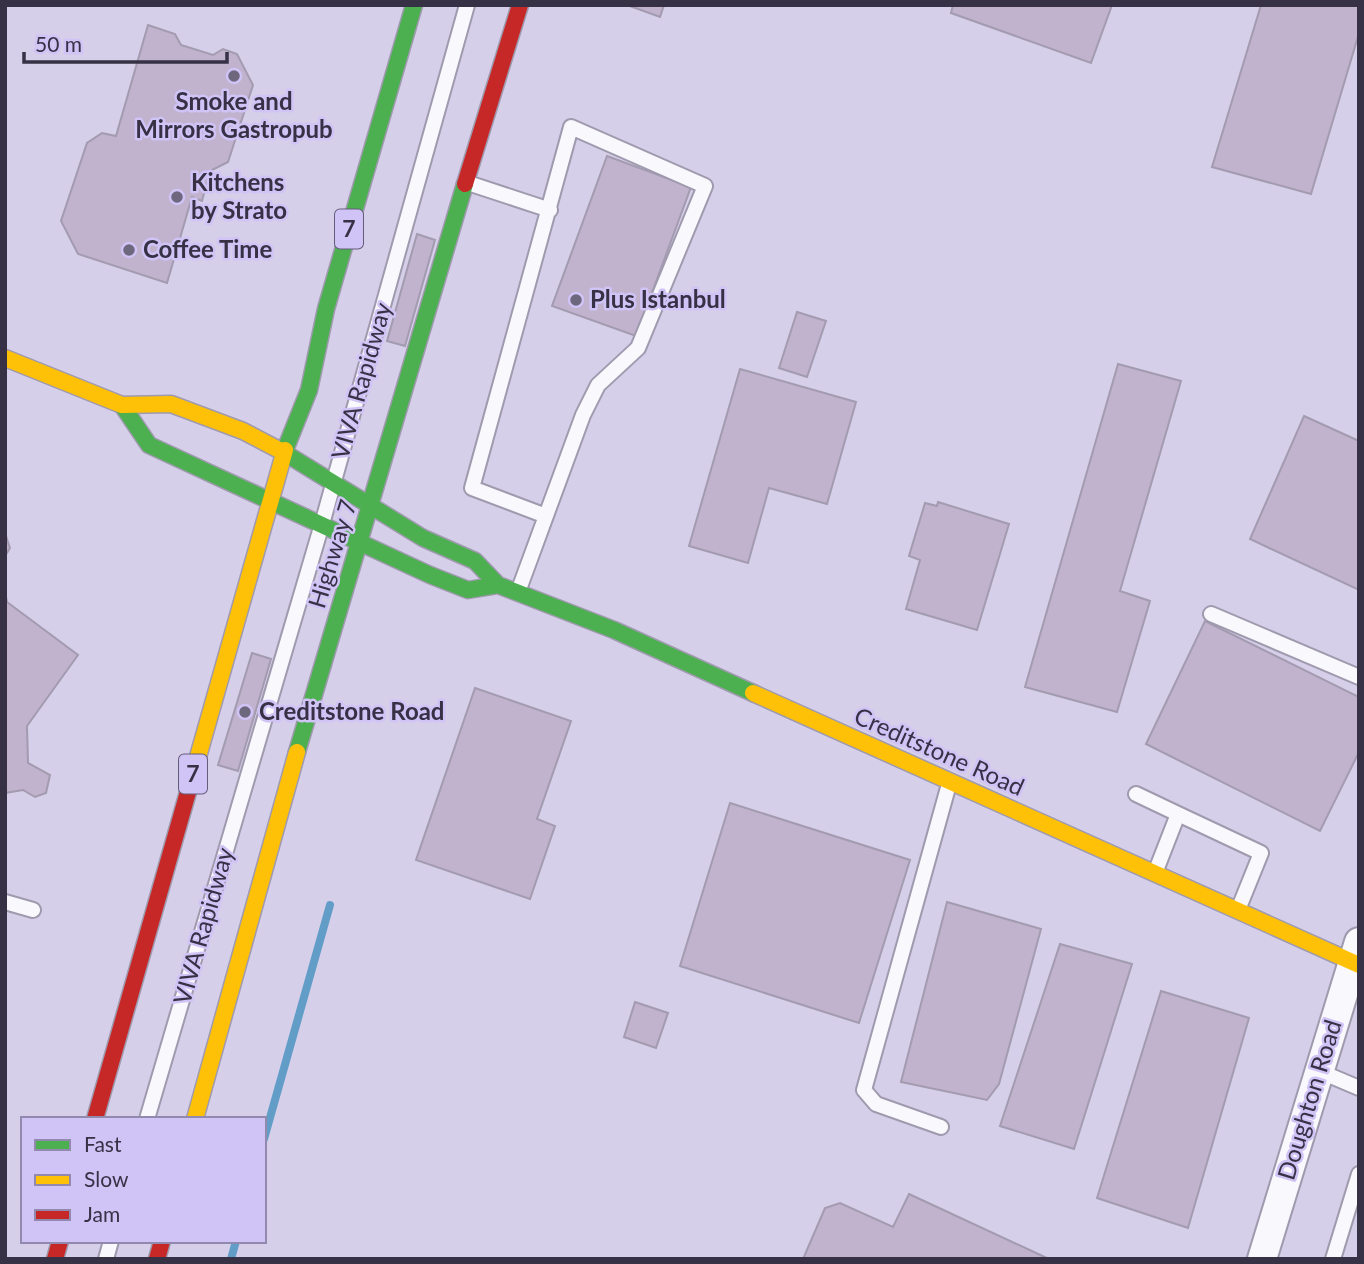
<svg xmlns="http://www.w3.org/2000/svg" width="1364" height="1264" viewBox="0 0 1364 1264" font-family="Lato,sans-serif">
  <rect width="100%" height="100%" fill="#d6cfea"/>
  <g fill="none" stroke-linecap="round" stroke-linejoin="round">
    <!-- stream -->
    <path stroke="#629dc7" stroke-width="8" d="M264 1139 330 905
      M231 1259 236 1241"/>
  </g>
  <!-- building -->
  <path fill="#c1b2ce" stroke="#a39baf" stroke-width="2" d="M627 5H664L660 17Z
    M953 5H1112L1091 63 951 13Z
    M1261 5H1359V33L1311 194 1212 167Z
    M148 25 175 34 181 45 213 55 223 49 237 54 253 85 228 162 210 171 202 201 192 197 167 283 78 254 61 221 87 143 102 133 116 136Z
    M607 156 691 187 636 336 552 306Z
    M417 234 435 240 405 346 387 341Z
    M797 312 826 321 807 377 779 368Z
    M1118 364 1181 381 1120 591 1150 601 1117 712 1025 687Z
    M740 369 856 402 827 504 769 488 748 563 689 546Z
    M1304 416 1359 441V590L1250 539Z
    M938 502 1009 524 977 630 906 609 920 560 909 556 925 503 937 506Z
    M5 533 10 548 5 556Z
    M5 592 7 602 78 655 27 726 28 763 50 775 46 793 35 797 23 790 5 793Z
    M1205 621 1359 697V752L1320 831 1146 744Z
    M252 653 271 659 238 771 218 765Z
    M475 688 571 721 537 819 555 826 530 899 416 860Z
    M730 803 910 860 859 1023 680 966Z
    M947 902 1041 929 999 1084 987 1100 901 1082Z
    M1060 944 1132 964 1074 1149 1000 1126Z
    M1161 991 1249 1018 1188 1228 1097 1198Z
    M635 1002 668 1013 656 1048 624 1037Z
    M909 1194 1049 1259H803L825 1208 840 1203 893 1227Z"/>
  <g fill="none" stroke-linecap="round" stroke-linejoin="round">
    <defs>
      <path id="lane" d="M468 183 550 210
        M518 592 583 415 598 385 638 348 705 186 571 127 472 488 546 516
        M1211 614 1359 677
        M1136 794 1178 814
        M1155 873 1178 814 1261 853 1238 910
        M5 902 33 910
        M1319 1071 1359 1088
        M147 1119 322 524 467 5
        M941 1127 876 1104 864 1090 949 784
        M106 1259 111 1241
        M1333 1259 1359 1174"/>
      <path id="street" d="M1262 1259 1359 942"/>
      <path id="fast" d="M122 405 149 445 430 575 468 590 498 585
        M285 450 309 390 326 309 414 5
        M283 452 423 538 475 561 498 585 614 630 753 693
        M297 752 465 184"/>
      <path id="slow" d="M5 358 122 405 171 404 243 431 283 452
        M753 693 1359 965
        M194 771 285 450
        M195 1119 297 752"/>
      <path id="jam" d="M465 184 520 5
        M95 1119 194 771
        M55 1259 60 1241
        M157 1259 162 1241"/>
    </defs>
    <!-- lane casing -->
    <use href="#lane" stroke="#9f9aae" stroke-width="18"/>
    <!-- street casing -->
    <use href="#street" stroke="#9f9aae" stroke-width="32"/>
    <!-- fast casing -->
    <use href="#fast" stroke="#9f9aae" stroke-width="19"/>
    <!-- slow casing -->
    <use href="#slow" stroke="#9f9aae" stroke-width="19"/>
    <!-- jam casing -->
    <use href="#jam" stroke="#9f9aae" stroke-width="19"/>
    <!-- lane -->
    <use href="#lane" stroke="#f9f8fc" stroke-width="14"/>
    <!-- street -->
    <use href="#street" stroke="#f9f8fc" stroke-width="28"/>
    <!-- fast -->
    <use href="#fast" stroke="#4caf50" stroke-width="16"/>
    <!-- slow -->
    <use href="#slow" stroke="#ffc107" stroke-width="16"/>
    <!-- jam -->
    <use href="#jam" stroke="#c62828" stroke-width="16"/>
  </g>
  <!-- markers -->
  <g fill="#6e687f" stroke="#d0c3f6" stroke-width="2.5">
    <circle cx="234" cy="76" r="7"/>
    <circle cx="177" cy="197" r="7"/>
    <circle cx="129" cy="250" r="7"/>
    <circle cx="576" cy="300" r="7"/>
    <circle cx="245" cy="712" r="7"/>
  </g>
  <g text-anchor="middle" stroke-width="5" stroke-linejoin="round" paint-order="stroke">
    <!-- shield labels -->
    <g fill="#d0c3f6" stroke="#645d7a" stroke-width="2">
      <rect x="335" y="209.5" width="28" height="39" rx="5"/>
      <rect x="179" y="754.5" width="28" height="39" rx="5"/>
    </g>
    <g font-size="23" font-weight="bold" fill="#363145">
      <text x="349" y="237">7</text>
      <text x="193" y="782">7</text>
    </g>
    <!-- poi labels -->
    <g font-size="24" font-weight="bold" fill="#363145" stroke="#d0c3f6" text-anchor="start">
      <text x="234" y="110" text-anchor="middle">Smoke and<tspan x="234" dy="28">Mirrors Gastropub</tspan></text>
      <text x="191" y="191">Kitchens<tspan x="191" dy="28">by Strato</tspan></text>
      <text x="143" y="258">Coffee Time</text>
      <text x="590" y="308">Plus Istanbul</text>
      <text x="259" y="720">Creditstone Road</text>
    </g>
    <!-- street labels -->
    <g font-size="24" fill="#363145" stroke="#d0c3f6">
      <text transform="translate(362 381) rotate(-74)" y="8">VIVA Rapidway</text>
      <text transform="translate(333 554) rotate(-73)" y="8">Highway 7</text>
      <text transform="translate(939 752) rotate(24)" y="8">Creditstone Road</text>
      <text transform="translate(204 926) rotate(-74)" y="8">VIVA Rapidway</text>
      <text transform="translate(1310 1100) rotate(-73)" y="8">Doughton Road</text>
    </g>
  </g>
  <!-- border -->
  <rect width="1364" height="1264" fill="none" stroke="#363145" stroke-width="14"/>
  <!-- legend -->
  <rect x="21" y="1117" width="245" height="126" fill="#d0c3f6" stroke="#9289af" stroke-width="2"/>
  <rect x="35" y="1140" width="35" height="10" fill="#4caf50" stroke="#9289af" stroke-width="2"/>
  <text x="84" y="1152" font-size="21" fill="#363145">Fast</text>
  <rect x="35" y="1175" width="35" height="10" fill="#ffc107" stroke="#9289af" stroke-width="2"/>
  <text x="84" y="1187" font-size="21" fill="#363145">Slow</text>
  <rect x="35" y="1210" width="35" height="10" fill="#c62828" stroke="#9289af" stroke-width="2"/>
  <text x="84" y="1222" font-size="21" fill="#363145">Jam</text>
  <!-- scale -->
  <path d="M24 52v10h203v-10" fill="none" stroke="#363145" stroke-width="3.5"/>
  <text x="35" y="52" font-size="21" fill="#363145" stroke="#d0c3f6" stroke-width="5" paint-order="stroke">50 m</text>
</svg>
